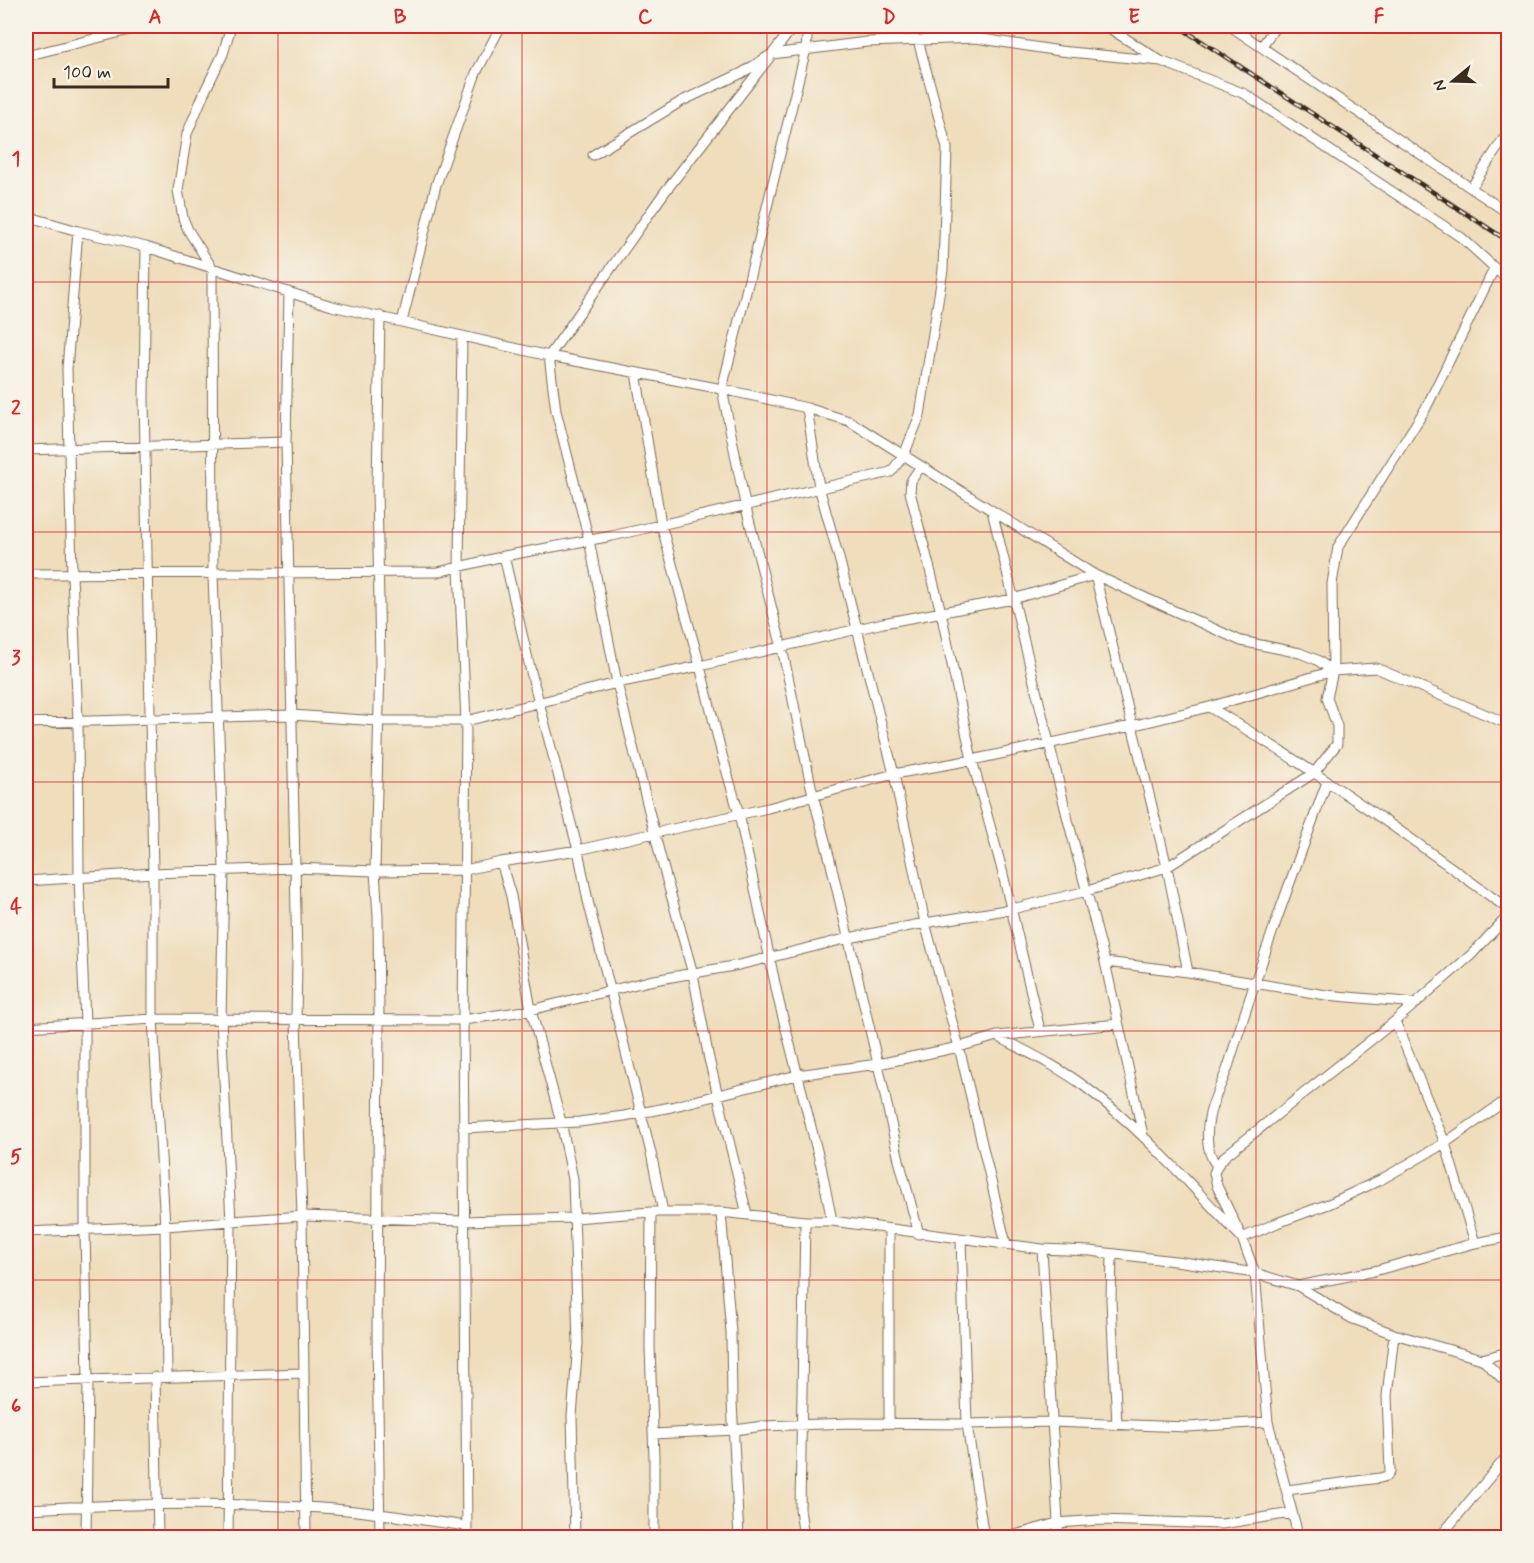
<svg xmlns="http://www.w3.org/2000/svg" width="1534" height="1563" viewBox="0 0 1534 1563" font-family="Mynerve,sans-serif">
  <rect width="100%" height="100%" fill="#f7f3e8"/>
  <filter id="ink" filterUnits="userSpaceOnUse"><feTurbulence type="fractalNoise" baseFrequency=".0167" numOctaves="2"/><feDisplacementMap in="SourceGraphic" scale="12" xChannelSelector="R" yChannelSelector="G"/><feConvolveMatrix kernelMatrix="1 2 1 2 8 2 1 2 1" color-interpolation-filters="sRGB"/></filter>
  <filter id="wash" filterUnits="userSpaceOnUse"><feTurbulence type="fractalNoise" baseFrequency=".008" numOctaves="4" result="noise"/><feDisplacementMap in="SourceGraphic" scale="24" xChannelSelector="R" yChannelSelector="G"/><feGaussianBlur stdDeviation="1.35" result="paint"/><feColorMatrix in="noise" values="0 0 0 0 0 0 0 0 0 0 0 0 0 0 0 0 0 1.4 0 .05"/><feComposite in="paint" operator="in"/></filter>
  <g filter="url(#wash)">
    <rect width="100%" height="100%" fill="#efddbb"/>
  </g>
  <g filter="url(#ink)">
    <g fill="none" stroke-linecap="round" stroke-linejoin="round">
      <defs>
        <path id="minor" d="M808 26 806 49 722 389 745 504 782 648 813 795 830 860 878 1064 899 1160 919 1234
          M1106 26 1159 60
          M1230 26 1508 213
          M1262 46 1276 26
          M26 56 145 26
          M593 155 682 101 742 73 772 54 867 42 976 38 1060 51 1161 61 1245 94 1462 238 1508 280
          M1471 188 1508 132
          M26 216 78 231 146 247 332 306 549 356 722 389 807 408 849 421 1095 575 1241 641 1300 653 1317 660 1333 671 1376 668 1508 724
          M78 231 67 369 72 574 78 721 79 878 85 1023V1230L88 1379 86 1538
          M146 247 144 399 153 873V1019L165 1226 167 1376
          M289 293 286 442 297 960 296 1021 302 1216 306 1538
          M402 322 436 185 476 73 501 26
          M462 336 459 569 466 721 463 1020 467 1538
          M636 373 661 524 700 666 722 755 739 814 779 1002 821 1166 832 1221
          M807 408 819 487 839 558 894 774 925 923 959 1047 1006 1244
          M26 450 286 442
          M921 466 911 481 910 492 941 612 972 760 1001 866 1040 1030
          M992 511 1068 820 1105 962 1143 1135
          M504 556 531 672 578 850 588 901 651 1153 663 1212
          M26 574 438 572 504 556 612 536 891 472 904 455 920 415 943 270 947 148 918 40
          M1209 707C1313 768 1412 838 1508 909
          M26 723 292 715 378 721H466L617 683 700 666 883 623 1013 599 1095 575 1167 867 1188 972
          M501 862 511 896 531 1010 561 1122 573 1179 578 1343 572 1416 575 1538
          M26 881 153 873 294 868 375 871 465 870 501 862 578 850 768 808 894 774 972 760 1131 726 1209 707 1333 671
          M1105 962 1188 972 1326 995 1417 1003
          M1395 1021 1445 1143 1475 1243
          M26 1027 153 1019 463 1020 531 1010 649 981 739 965 849 938 925 923 1012 909 1087 891 1167 867 1314 773 1337 744V726L1327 698 1333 671 1332 584 1338 547 1426 408 1494 269
          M1508 1028V1042
          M997 1036C1027 1052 1057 1066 1084 1086 1143 1130 1191 1186 1242 1238L1277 1223 1331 1203 1382 1179 1445 1143 1508 1099
          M463 1128 579 1122 624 1116 671 1107 797 1075 878 1064 959 1047 997 1036 1118 1024
          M1217 1166C1206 1153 1206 1135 1209 1118 1212 1100 1222 1084 1228 1067 1257 971 1292 876 1327 782
          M651 1212 650 1348 654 1457V1538
          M721 1212 731 1332 732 1402 739 1538
          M747 1214 709 1059 693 974 661 859 617 683 589 540 556 411 549 356 664 193 794 26
          M26 1232 165 1226 302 1216 463 1221 575 1218 651 1212H721L805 1221H832L1042 1249 1090 1251 1183 1262 1255 1273 1298 1286 1374 1271 1475 1243 1508 1237
          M961 1239 967 1424 984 1538
          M1042 1249 1059 1538
          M1112 1254 1111 1300 1117 1425
          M1298 1286 1351 1318 1394 1334 1482 1359 1508 1384
          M1482 1359 1508 1352
          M155 1377 158 1538
          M26 1382 304 1373
          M889 1423V1229
          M653 1434 735 1430 763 1426 851 1423 967 1424 1052 1422 1187 1427 1268 1422
          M1287 1490 1380 1478 1387 1476 1390 1471 1387 1396 1394 1334
          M26 1509C118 1504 211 1502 304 1507 358 1509 413 1519 467 1526
          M228 1538 231 1222 221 1019 224 870 213 575 212 268 188 230 183 218 178 190 187 134 205 91 223 54 231 26
          M380 1538 377 1337 379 1020 378 916 375 871 380 664 377 486 380 316
          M804 1538 800 1509 805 1221
          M1005 1538 1057 1523 1100 1520 1222 1524 1292 1513
          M1299 1538 1268 1422 1255 1273 1242 1238 1217 1186 1214 1173 1217 1166 1225 1156 1395 1021 1471 955 1508 916
          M1439 1538 1508 1455"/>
      </defs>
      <!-- minor casing -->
      <use href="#minor" stroke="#7a6955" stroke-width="11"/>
      <!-- minor -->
      <use href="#minor" stroke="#fff" stroke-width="9"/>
      <defs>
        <path id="rail" d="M1178 26 1508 241"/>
      </defs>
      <!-- rail casing -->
      <use href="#rail" stroke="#3b2a1e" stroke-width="4.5"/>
      <!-- rail -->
      <use href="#rail" stroke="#f7f3e8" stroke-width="2" stroke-dasharray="7" stroke-linecap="butt"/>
    </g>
  </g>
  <!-- grid -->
  <path fill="none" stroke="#d62828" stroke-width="1.5" stroke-opacity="0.55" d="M278 26V1538M522 26V1538M767 26V1538M1012 26V1538M1256 26V1538M26 282H1508M26 532H1508M26 782H1508M26 1031H1508M26 1280H1508"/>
  <!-- margin -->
  <rect width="1534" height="1563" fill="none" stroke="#f7f3e8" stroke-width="66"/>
  <!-- north arrow -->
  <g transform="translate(1453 81) rotate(251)" stroke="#f7f3e8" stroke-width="4.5" paint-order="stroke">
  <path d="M0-4.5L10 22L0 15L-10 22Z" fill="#3b2a1e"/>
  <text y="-9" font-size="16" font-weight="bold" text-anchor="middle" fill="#3b2a1e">N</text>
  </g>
  <!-- scale -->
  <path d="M54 78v9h114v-9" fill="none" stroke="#3b2a1e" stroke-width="3"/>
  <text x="63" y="78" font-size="18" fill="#3b2a1e" stroke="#f7f3e8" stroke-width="4.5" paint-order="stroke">100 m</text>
  <rect x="33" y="33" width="1468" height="1497" fill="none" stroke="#d62828" stroke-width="2"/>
  <g font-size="20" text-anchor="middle" font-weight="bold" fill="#d62828">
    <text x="155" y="23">A</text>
    <text x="400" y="23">B</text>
    <text x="645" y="23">C</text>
    <text x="889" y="23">D</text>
    <text x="1134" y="23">E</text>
    <text x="1379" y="23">F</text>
    <text x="16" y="165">1</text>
    <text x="16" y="414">2</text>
    <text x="16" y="664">3</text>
    <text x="16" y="913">4</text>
    <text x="16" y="1163">5</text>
    <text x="16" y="1412">6</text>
  </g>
</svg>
